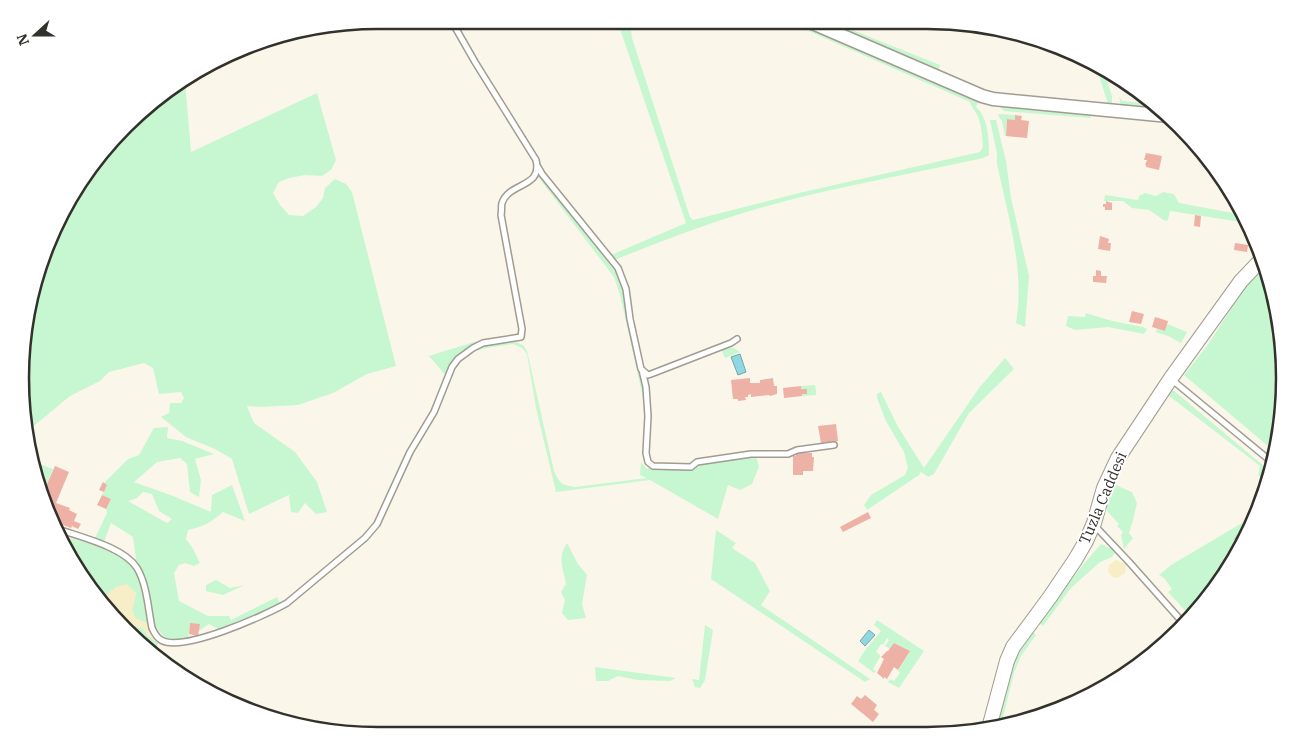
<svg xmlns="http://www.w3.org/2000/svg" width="1305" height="756" viewBox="0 0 1305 756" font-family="'IBM Plex Serif',serif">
  <rect width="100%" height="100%" fill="#fbf6ea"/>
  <!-- green -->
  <path fill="#c7f7d0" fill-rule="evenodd" d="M628 20H659L636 26 631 30 632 38 690 217 693 220 799 193 980 152 983 147C982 137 982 127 978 117 976 111 972 109 970 102L806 30 807 24 979 99 976 107C988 117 989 139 989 155L983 158C906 175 829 188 753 210 706 224 660 242 614 260L611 255 686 223 618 23Z
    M815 21H830L940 65 938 73Z
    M1096 66 1103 69 1112 96V105L1108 104Z
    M185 81 191 152 317 93 336 160 331 170 322 176 305 175 289 178 279 182 273 193 280 205 289 215 303 216 316 207 323 198 325 188 335 179 346 184 352 192 396 366 367 374 333 393 298 405 261 407 247 406 254 423 295 452 317 482 327 512 316 514 305 503 298 513 291 512 289 495 249 514 232 459 215 449 186 437 161 417 169 413 170 403H181L184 398 181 392 159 394 153 368 144 363 109 372 100 381 70 396 29 430 20 378 29 307 34 292 35 279 80 179 160 94Z
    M1119 96 1122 101 1155 104 1164 111 1121 107Z
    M1002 103 1091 112V118L1004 111 1000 107Z
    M998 114 1015 115V120L1007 119 1006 136H1005L1002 121 999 117Z
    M990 120H996L1006 161 1011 198 1029 276 1025 327 1016 323C1025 270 1008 216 997 164V154Z
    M541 175 620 278 623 287 645 388 646 423 642 393 620 295 614 277 539 178Z
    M1163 192 1174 194 1179 203 1244 215 1248 223 1170 211 1168 220 1165 221 1149 210 1132 208 1123 201H1104L1105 195 1138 200 1139 196 1145 193 1156 196Z
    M1265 265 1278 308 1285 378 1278 448 1276 453 1184 375 1207 346 1247 284Z
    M1086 313 1112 321 1143 327 1147 329 1144 334 1108 327 1075 330 1066 326 1068 316 1085 317Z
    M1167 324 1187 332 1181 343 1168 336 1156 332 1157 329 1165 331Z
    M477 341 471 348 458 357 447 377 429 356Z
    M516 342 523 345 527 351 554 471C560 483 561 485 575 487L647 478 640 475 641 462 647 469 655 467 694 469 697 464 750 455 757 459 759 467 752 484 740 490 728 485 718 519 650 480 556 492 536 408 527 354 522 348 513 344 486 348 473 352 458 363C470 344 495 343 516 342Z
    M729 348H734L740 352 725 358 721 349Z
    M1005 358 1014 369 969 413 934 474 928 477 921 472 919 475 867 510 864 505 871 495 905 475 908 468 904 452 886 421 877 398V394L881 392 897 425 924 468 979 388Z
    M815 385 816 391V395L802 396V394H807V389H801V386Z
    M1173 390 1271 472 1268 481 1258 475 1260 466 1168 395Z
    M168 427 167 438 182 441 214 454 195 459 201 480 199 497 190 492 187 464 180 458 157 462 134 482 173 496 211 512 212 495 232 485 245 521 223 512C212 522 203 527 188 530L186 539 192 547 200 563 194 566 185 563 179 565 174 573 179 601 208 616H229L231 620 277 597 281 605 220 630 209 624 199 631 190 623 188 638 181 641 167 640 155 626 143 577 136 560 133 537 111 523 104 542 95 538 107 513 106 509 111 499 102 495 107 485 104 483 128 459 139 455 154 428ZM143 492 152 494 159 511 172 519 167 523 128 501 137 498Z
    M34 462 53 469 44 491 40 495Z
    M1113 484 1132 492 1137 503 1133 520 1129 533 1133 538 1124 549 1121 535 1123 532 1117 526 1119 524 1107 511 1108 497Z
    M1258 515 1225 577 1191 617 1168 592 1172 589 1164 578 1159 575 1171 565 1242 523Z
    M716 530 736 543 732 548 755 563 770 591 761 605 870 679 865 682 711 579Z
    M62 536C84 542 105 547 124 560 126 561 129 562 131 564 141 575 146 609 149 624L135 618 132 610 136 593 106 595 108 609 98 599 99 586 84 568 81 571Z
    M567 543 578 564 587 575 582 604 586 618 568 620 562 613 565 600 561 592 566 584C563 567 557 558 567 543Z
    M1101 544 1116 551 1112 557 1100 562 1071 588 1043 626 1038 622 1082 566Z
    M216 580 230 588 245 585 223 595 206 591V585Z
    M110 611 133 625 144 629 148 636 158 643 156 654Z
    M877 620 924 651 899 688 888 682 890 679 894 681 900 673 898 671 910 651 894 643 890 649 885 646 889 640 887 638 883 645 881 644 876 652 880 655V657L873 669 876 671 874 673 858 661 866 649 881 631 874 625Z
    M705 625 713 630 705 680 700 688 695 687 692 679 699 680Z
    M1032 631 1036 635 1021 656 1014 673 1001 725 995 726 1015 654Z
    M595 667 676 678 670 681 638 680 618 676 608 681H596Z"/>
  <!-- sand -->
  <path fill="#f7edc7" d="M1116 560 1126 564 1125 573 1117 578 1113 577 1108 572 1109 565Z
    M127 584 136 593 132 610 135 618 149 624 152 634 158 643 148 636 143 629 133 625 108 609 106 595 116 587Z"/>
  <!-- water -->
  <path fill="#8fd8e1" stroke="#73a6ab" d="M740 354 746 372 738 375 731 357Z
    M869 630 875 635 865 646 860 641Z"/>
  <!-- building -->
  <path fill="#eeb1a5" d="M1015 115 1022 116 1021 120 1029 121 1027 138 1006 136 1007 119 1015 120Z
    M1146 153 1162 156 1159 170 1146 167V165H1145L1147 160H1144Z
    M1106 201 1112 203V210H1105V207H1103V204H1106Z
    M1195 215 1201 216 1200 227 1194 226Z
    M1100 236 1109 239 1108 243H1111L1110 251 1098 249Z
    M1235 243 1248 245 1247 252 1234 250Z
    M1096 270 1101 271V276H1107L1106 283 1093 282V276H1096Z
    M1132 311 1144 314 1141 324 1129 322Z
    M1155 317 1168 321 1165 331 1152 327Z
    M750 378V383H760V380L773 378 774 386H777V394L770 396 769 395 751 397V394L748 395V397H745L746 400 738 401V399H733L731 380Z
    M801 386V389H807V394H802V396L784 398 783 388Z
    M836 424 838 441 821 443 818 426Z
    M801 453H812V457H814L813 471H803V475H793V455L796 456V454Z
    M55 466 69 472 56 503 70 508 69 510 77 514 74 521 81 524 78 529 72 526 71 528 54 522 40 495 44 491Z
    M103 482 107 485 104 492 99 490Z
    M102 495 111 499 106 509 97 505Z
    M868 512 871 518 843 532 840 527Z
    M1237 535 1243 540 1239 544 1234 539Z
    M190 623 200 624 198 636 189 634Z
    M894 643 910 651 898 670 894 667 887 679 884 677V679L877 673 884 659 881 657 887 651H888Z
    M865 695 877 705 874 710 879 714 873 722 851 704 857 696 861 699Z
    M813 727 825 735H805L809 729 810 730Z"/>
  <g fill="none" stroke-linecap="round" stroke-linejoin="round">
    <defs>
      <path id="service" d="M538 167 542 174 618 268 626 289 630 319 641 369 648 375 651 374 731 343 737 339
        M642 370 646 387 648 416 646 453 648 462 653 466 691 467 697 462 751 454H788L797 450 834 445
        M1171 379 1273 463
        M1095 526 1129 562 1185 625
        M58 529C80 537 124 547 137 568 147 585 148 608 152 628 154 632 156 637 161 640 182 653 266 615 287 603L365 538 377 524 410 452 434 412 452 367 458 359 473 348 483 343 521 337 522 329 501 215C502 211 501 206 502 203 509 182 543 188 536 160L475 62 451 20"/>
      <path id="tertiary" d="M808 21 982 96 993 99 1169 116"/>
      <path id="secondary" d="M989 728 1007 661 1013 647 1050 597 1075 560 1086 541 1094 523 1104 488 1118 458 1171 378 1241 281 1263 258"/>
    </defs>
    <!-- service casing -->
    <use href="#service" stroke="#a09c91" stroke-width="8"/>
    <!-- tertiary casing -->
    <use href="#tertiary" stroke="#a09c91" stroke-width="15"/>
    <!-- secondary casing -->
    <use href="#secondary" stroke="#a09c91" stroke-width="16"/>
    <!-- service -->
    <use href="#service" stroke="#fff" stroke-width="5"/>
    <!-- tertiary -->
    <use href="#tertiary" stroke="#fff" stroke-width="12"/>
    <!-- secondary -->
    <use href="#secondary" stroke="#fff" stroke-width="14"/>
  </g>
  <g text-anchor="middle" stroke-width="4" stroke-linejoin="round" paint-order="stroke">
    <!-- street labels -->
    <g font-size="15" fill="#32312c" stroke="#fff">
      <text transform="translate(1103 498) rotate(-67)" y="5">Tuzla Caddesi</text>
    </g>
  </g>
  <!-- crop -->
  <path d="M0 0H1305V756H0ZM378 29H927A349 349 0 0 1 1276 378V378A349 349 0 0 1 927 727H378A349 349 0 0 1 29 378V378A349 349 0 0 1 378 29Z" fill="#fff" fill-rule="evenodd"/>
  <path fill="none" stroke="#32312c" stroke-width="2.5" d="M378 29H927A349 349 0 0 1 1276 378V378A349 349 0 0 1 927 727H378A349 349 0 0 1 29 378V378A349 349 0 0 1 378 29Z"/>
  <!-- north arrow -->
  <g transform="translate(35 35) rotate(249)" stroke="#ffffff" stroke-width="4" paint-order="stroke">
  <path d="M0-4L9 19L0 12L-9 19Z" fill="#32312c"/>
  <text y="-8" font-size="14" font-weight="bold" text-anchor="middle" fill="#32312c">N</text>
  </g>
</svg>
